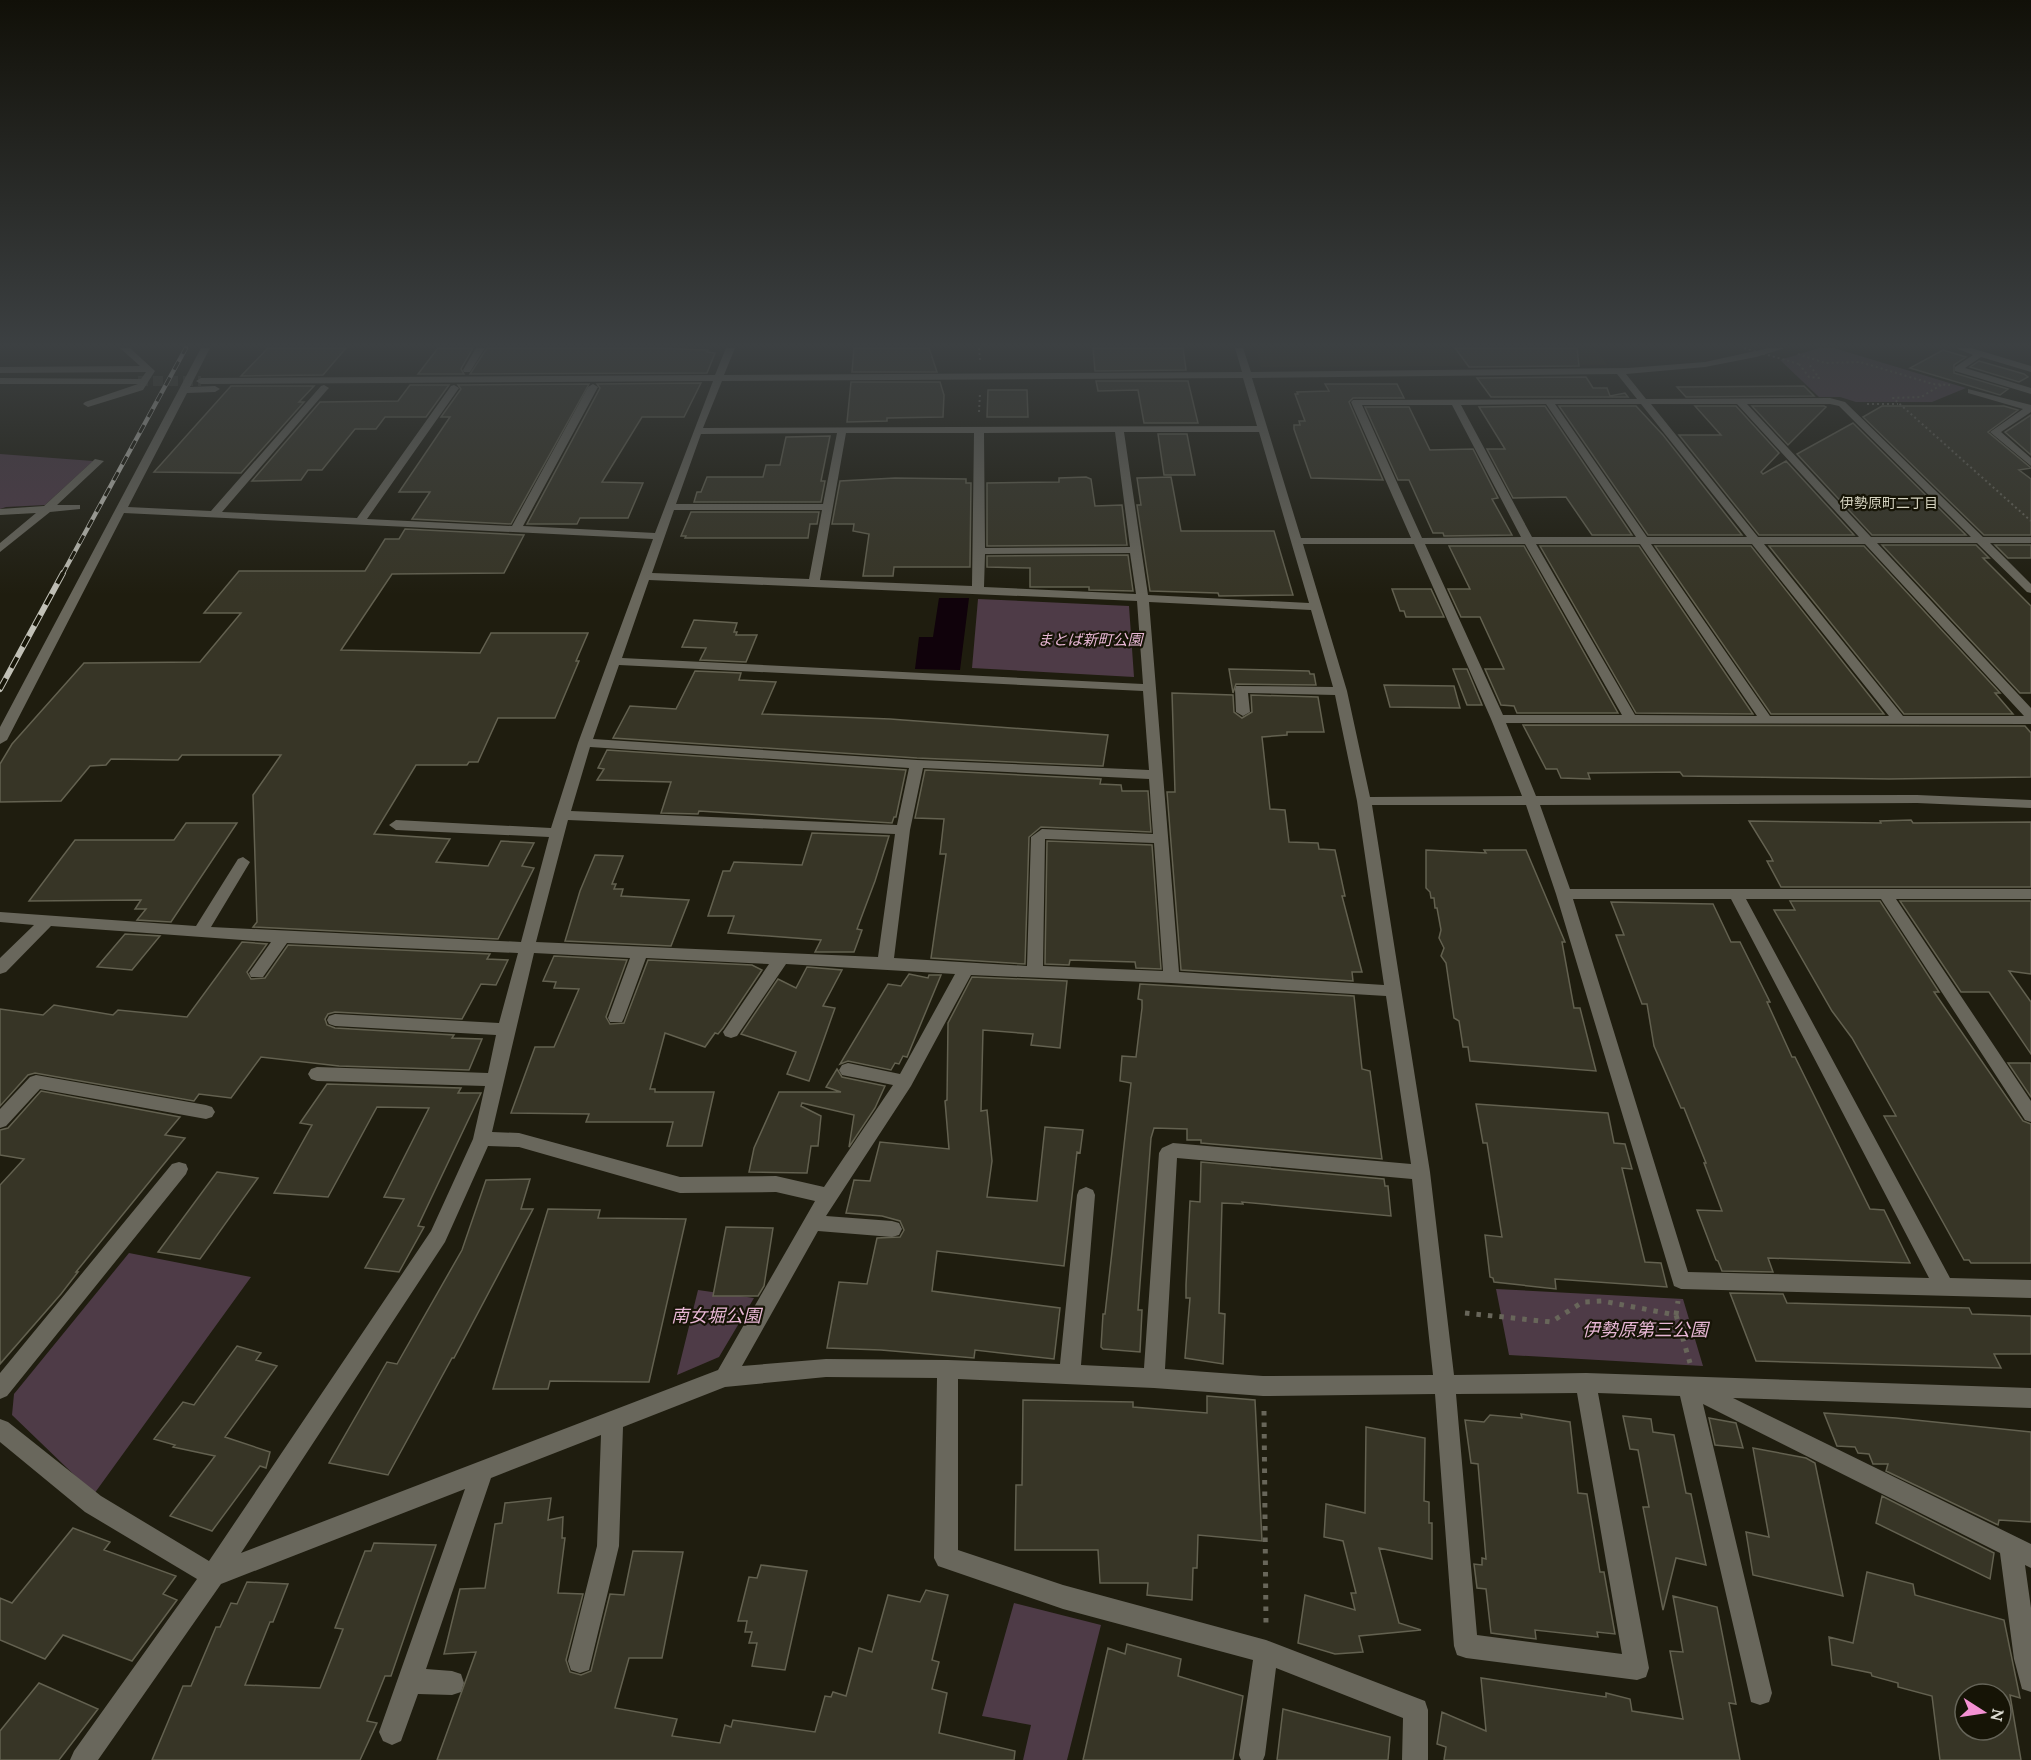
<svg xmlns="http://www.w3.org/2000/svg" width="2031" height="1760" viewBox="0 0 2031 1760" font-family="Lora,'Noto Sans JP',serif">
  <rect width="100%" height="100%" fill="#1f1d0f"/>
  <!-- built -->
  <path fill="#28240f" d="M1255 348H1595L1607 365 1261 367Z"/>
  <!-- green -->
  <path fill="#4e3b47" d="M1819 348H1834L1966 388 1932 402H1856L1840 397H1819L1780 360Z
    M0 454 93 461 45 505 6 507 0 509Z
    M978 599 1129 606 1134 677 972 668Z
    M129 1253 251 1277 94 1494 12 1415 14 1394Z
    M1496 1289 1683 1299 1703 1366 1509 1355Z
    M698 1290 754 1298 719 1357 677 1375Z
    M1014 1603 1101 1625 1067 1760H1023L1031 1725 982 1716Z"/>
  <!-- water -->
  <path fill="#10020b" d="M939 598H969L960 670 915 669 919 637H933Z"/>
  <!-- building -->
  <path fill="#373526" stroke="#636150" stroke-width="1.5" fill-rule="evenodd" d="M268 348H346L323 375 241 376Z
    M438 348H473L461 369 464 374H418Z
    M487 348H653L708 350 707 352 715 353 707 373 470 374Z
    M854 348H929L937 372H852Z
    M1093 348H1183L1186 370 1095 371Z
    M1455 348H1577L1579 366 1469 367Z
    M1943 350 1966 357 1954 365V373L2008 389 2000 395 1910 368Z
    M1979 361 2024 374 2028 377 2019 382 1970 367Z
    M1586 377 1593 388H1607L1610 396 1625 393 1628 397H1491L1477 378Z
    M1096 381H1188L1198 423H1144L1138 390 1098 391Z
    M851 382H940L944 395 943 417 887 418V421L847 422Z
    M701 383 684 417H642L602 482 643 483 628 518H580L577 524H527L600 388 597 384Z
    M589 384 511 524 412 519 430 492H399L450 417H441L461 389 458 385Z
    M1325 384H1397L1404 398H1353L1349 402 1383 480 1311 478 1294 429V425H1300L1299 421H1305L1295 394H1298L1297 392 1329 391Z
    M410 385H449L426 417H385L376 429H355L322 470H308L301 480 252 481 320 402 398 401Z
    M231 386H314L299 402H304L241 473 154 472Z
    M1804 386 1814 396 1686 397 1677 387Z
    M988 390H1027L1028 417H987Z
    M1545 406 1632 535H1592L1566 497 1513 498 1487 449H1505L1479 407Z
    M1559 406H1636L1663 435 1742 535H1648Z
    M1695 406H1736L1779 453 1761 472 1763 474 1786 461 1854 535H1759L1679 435H1721Z
    M1752 406H1824L1826 407 1788 445Z
    M1882 406H2004L2018 410 1988 432 2031 468 2019 470 2031 479V535H1984L1863 417Z
    M1365 407H1409L1430 450 1473 449 1498 498 1492 499 1512 535 1444 536 1443 533H1433L1409 480H1398Z
    M2031 415V455L2005 432Z
    M1853 423 1966 535H1872L1797 454Z
    M1158 434H1187L1195 475H1164Z
    M830 436 821 481H825L821 502H694L697 492H701L707 477H763L766 465H780L786 437Z
    M1086 477 1091 479 1095 506 1122 505 1127 545 987 546V483L1059 482V478Z
    M1171 477 1181 531H1274L1293 595 1219 596 1218 593 1150 591 1137 505H1141L1137 478Z
    M895 478 966 479V483H971L970 567H894L893 576H863L869 534 853 531 854 524H832L840 481Z
    M691 512H819L817 524H810L808 538H685L686 536H681Z
    M405 529 524 535 504 573 392 574 341 650 480 653 491 633H588L576 661H579L555 718H498L478 762H469L467 765H416L374 834 450 839 436 862 488 866 501 841 534 843 522 866 534 868 498 939 253 927 257 922 253 795 281 755H182L178 760 111 759 106 765 90 766 61 801 0 802V764L12 744 84 663 200 662 241 613H204L239 571H365L385 539H399Z
    M1882 545H1976L1989 558H1983L2031 606V693H2020Z
    M1995 545H2031V558H2008Z
    M1449 546H1524L1618 713H1517L1514 706 1501 705 1485 669H1504L1480 617H1461L1448 589H1470Z
    M1540 546H1639L1753 714 1636 713Z
    M1655 546H1751L1884 714H1771Z
    M1769 546H1864L2000 693H1995L2013 714H1904Z
    M1128 555 1133 591 1089 590V587H1030V568L987 567V556Z
    M1392 589H1431L1444 617H1406L1404 611H1400Z
    M694 620 737 623 734 632H737L736 635H757L746 662 700 660 706 648 682 647Z
    M1229 669 1309 671 1310 674H1314L1316 685 1236 684 1233 693Z
    M1453 669H1467L1482 705H1467Z
    M695 671 741 673 739 680 776 682 762 714 890 719 1108 735 1103 766 917 758 613 738 630 706 676 709Z
    M1384 685 1454 686 1460 708 1390 707Z
    M1172 693 1233 695 1234 712 1242 718 1252 712 1251 695 1318 697 1324 732H1287V735L1262 737 1270 809 1285 810 1289 842 1318 843 1319 849 1335 850 1345 896H1342L1362 972H1352L1353 981 1181 970 1167 792H1175Z
    M1523 725 2025 726 2031 733V777L1889 779 1683 776 1680 772 1588 773 1590 779 1561 778 1557 769H1546Z
    M607 750 906 770 896 817H894L892 823 699 811 698 814 661 813 671 782 597 780 604 769 598 768Z
    M925 770 1101 779 1100 784 1121 785 1122 791H1148L1151 832 1041 827 1029 837 1025 964 931 958 946 854H940L944 819 915 818Z
    M1911 820 1913 823 2031 822V887H1781L1767 861H1773L1770 855 1749 821 1881 823 1880 821Z
    M186 823H237L171 922 137 920 146 909H135L141 900 29 901 75 840H174Z
    M812 833 889 836 875 881 857 929 862 930 854 952H815L821 940 728 933 734 916H708L723 871H730L734 862 802 865Z
    M1047 841 1152 845 1161 969 1136 968 1135 962 1070 960 1069 965 1045 964Z
    M1426 850 1486 853 1484 850H1526L1565 942H1562L1574 1008H1580L1596 1071 1470 1061 1468 1047H1463L1459 1021 1454 1018 1446 963 1441 956 1444 948 1439 938 1441 930 1437 908H1435L1434 898H1431L1430 892 1426 888Z
    M595 855 623 856 612 884H616L614 889H623L621 896 689 900 671 946 565 941 580 891Z
    M1790 901H1880L1939 992H1934L2023 1121 2031 1124V1263H1971L1969 1260H1964L1884 1116H1896L1852 1038 1832 1011 1774 910H1795Z
    M1900 901H2031V974L2009 971 2031 1002V1054L1989 992H1961Z
    M1611 902 1713 904 1731 942H1740L1770 1002H1767L1792 1057H1795L1870 1209 1884 1210 1910 1263 1768 1258 1773 1272 1722 1271 1718 1261 1716 1260 1697 1210 1722 1211 1704 1163H1706L1684 1108H1681L1654 1046 1647 1004H1642L1616 935H1624Z
    M125 934 160 936 132 970 97 967Z
    M242 942 267 944 247 972 251 979 265 978 288 945 490 954 487 959 508 960 496 985 481 984 462 1019 335 1012 328 1014 325 1019 327 1025 335 1028 454 1035 452 1038 482 1039 469 1070 339 1066 261 1057 231 1098 199 1094 194 1101 35 1073 28 1075 0 1106V1009L43 1015 54 1005 113 1015 118 1010 187 1017Z
    M554 956 627 960 606 1017 610 1024 624 1023 648 960 752 965 762 970 723 1028 718 1034 715 1033 705 1047 665 1033 650 1089H655V1092H714L702 1146H667L673 1122H586L589 1114 511 1113 535 1047H554L579 989 554 988 556 982 543 981Z
    M807 967 842 970 823 1006 835 1008 809 1081 787 1074 796 1052 741 1034 778 979 796 988Z
    M909 974 928 978 929 975H941L907 1057 903 1056 899 1064 895 1063 891 1070 848 1061 840 1064 888 984 901 986Z
    M972 977 1067 981 1060 1048 1031 1045 1033 1034 983 1030 981 1111 987 1110 992 1161 987 1197 1037 1201 1045 1127 1083 1130 1080 1153 1077 1152 1064 1266 937 1251 932 1291 1060 1308 1054 1359 975 1350 974 1358 881 1350 827 1348 839 1282 867 1284 877 1238 900 1237 904 1230 900 1221 882 1216 846 1213 854 1180 870 1181 880 1142 949 1149 945 1101 947 1100 948 1023Z
    M1140 984 1354 996 1362 1069 1370 1071 1382 1159 1201 1143V1140H1187V1129L1154 1128 1151 1138 1138 1310H1142L1140 1352 1103 1349 1101 1347 1103 1314H1105L1131 1083 1120 1081 1122 1056 1136 1057 1142 1008V1000L1138 999Z
    M2008 1063H2031V1097Z
    M837 1069 842 1077 885 1086 875 1108 849 1147 854 1115 802 1103 801 1106 821 1116 818 1146H811L807 1173 749 1172 754 1148 779 1092H841L826 1087Z
    M327 1084 461 1088 458 1093H481L418 1226 424 1227 399 1272 365 1268 404 1199 384 1197 429 1108 377 1107 328 1197 274 1193 312 1125 300 1123Z
    M41 1091 180 1117 165 1135 185 1138 76 1272H78L61 1294 0 1364V1185L24 1159 0 1155V1130L8 1128Z
    M1476 1104 1608 1113 1614 1143 1625 1144 1632 1169 1622 1168 1645 1262 1661 1263 1667 1287 1555 1279 1556 1289 1494 1282 1493 1278 1490 1277 1485 1235 1502 1237 1487 1143H1483Z
    M1201 1162 1384 1179 1385 1186H1388L1391 1216 1242 1202 1243 1204 1222 1203 1219 1313 1225 1314 1223 1364 1185 1358 1190 1298H1186V1285L1190 1201 1200 1202Z
    M217 1172 258 1178 200 1259 158 1252Z
    M530 1179 521 1209H533L454 1358H452L388 1475 329 1463 387 1362 397 1364 462 1250 486 1180Z
    M548 1209 600 1210 598 1218 686 1219 649 1382 550 1381 548 1389H493Z
    M726 1227 773 1228 764 1286 758 1296H713Z
    M1730 1293 1783 1294 1787 1303 1969 1308 1972 1314 2031 1316V1354H1994L2001 1368 1756 1361Z
    M237 1346 261 1353 256 1360 277 1366 225 1437 270 1452 266 1468 260 1466 212 1531 170 1516 215 1456 173 1447 175 1445 154 1439 183 1402 194 1405Z
    M1207 1396 1255 1400 1262 1541 1198 1535 1197 1568H1193L1192 1600 1147 1595 1148 1583H1100L1098 1550H1015L1016 1485H1022L1023 1400 1133 1402V1407L1207 1413Z
    M1824 1413 1896 1418 2031 1432V1522L1999 1520 1998 1525 1886 1471 1888 1464H1873L1869 1454 1858 1453 1855 1447 1837 1446Z
    M1521 1414 1570 1422 1578 1493 1587 1494 1600 1572H1604L1615 1634 1597 1632 1598 1637 1535 1630 1536 1639 1491 1633 1486 1589 1477 1588 1474 1564 1482 1565V1558L1486 1559 1478 1464 1471 1463 1465 1420 1484 1422 1490 1415 1522 1418Z
    M1623 1416 1651 1419 1653 1432 1674 1435 1686 1493 1691 1494 1706 1565 1676 1558 1663 1610 1643 1507H1649L1638 1450 1630 1449Z
    M1709 1418 1736 1423 1743 1448 1715 1445Z
    M1366 1427 1425 1438 1424 1501 1429 1502V1523H1432V1559L1379 1548 1399 1623 1421 1630 1359 1636 1363 1652 1335 1654 1298 1643 1305 1595 1355 1610 1351 1593H1356L1343 1541 1324 1537 1326 1504 1365 1513Z
    M1753 1448 1806 1458 1815 1463 1843 1596 1753 1575 1746 1532 1769 1537Z
    M1882 1496 1994 1553 1990 1579 1876 1523Z
    M551 1498 548 1520 563 1517 562 1538H565L558 1593 583 1594 566 1660 570 1672 581 1675 591 1671 610 1594 624 1595 633 1551 683 1552 662 1658H629L615 1708 677 1719 672 1736 720 1743 725 1725 731 1727 733 1720 815 1732 825 1696 831 1697 833 1692 846 1696 859 1648 872 1652 888 1595 920 1602 926 1590 948 1595 932 1660 939 1662 932 1689 947 1693 939 1733 1015 1751 1014 1760H437L476 1652 444 1654 460 1589 485 1588 495 1524 502 1523 505 1503Z
    M73 1528 110 1542 104 1550 176 1576 163 1594 177 1600 132 1661 63 1635 45 1659 0 1640V1598L12 1603Z
    M374 1543 436 1545 391 1676H385L367 1721 377 1723 360 1760H152L183 1686H191L216 1627H220L231 1603 237 1604 247 1582 288 1584 273 1622H270L245 1685 320 1688 343 1629 335 1628 365 1551H371Z
    M761 1565 807 1571 785 1670 752 1666 757 1643H749L752 1632H745L747 1621H738L749 1577 757 1578Z
    M1867 1572 1913 1584 1915 1595 2004 1620 2020 1698 2010 1695 2021 1760H1940L1932 1696 1898 1687V1683L1872 1676 1871 1673 1832 1665 1829 1637 1853 1643ZM1965 1694H2001V1730H1965Z
    M1673 1596 1717 1607 1736 1704 1729 1703 1740 1760H1444L1446 1747 1437 1744 1442 1712 1486 1731 1481 1678 1606 1697V1693L1630 1699 1632 1711 1683 1719 1670 1651 1683 1652Z
    M1127 1644 1181 1659 1178 1676 1243 1696 1233 1760H1083L1108 1648 1125 1654Z
    M39 1683 98 1709 59 1760H0V1731Z
    M1283 1709 1390 1737 1388 1760H1277Z"/>
  <g fill="none" stroke-linecap="round" stroke-linejoin="round">
    <!-- minor-tunnel -->
    <path stroke="#3b3a2c" stroke-width="10" stroke-dasharray="10 5" stroke-linecap="butt" d="M138 381H201"/>
    <!-- path-far1 -->
    <path stroke="#68665a" stroke-width="2" stroke-dasharray="2 3" stroke-linecap="butt" d="M979 348 980 360
      M1798 354 1825 363 1860 362 1933 384 1950 385
      M1799 364 1809 377 1819 378 1809 364
      M1941 385 1921 397 1893 398 2031 521
      M1867 404H1898
      M979 412 980 393"/>
    <!-- path -->
    <path stroke="#68665a" stroke-width="5" stroke-dasharray="4.5 7" stroke-linecap="butt" d="M1465 1313 1551 1322 1583 1302 1602 1301 1676 1315 1678 1301
      M1676 1315 1690 1363
      M1264 1411 1266 1625"/>
    <!-- minor -->
    <path fill="#69675c" fill-rule="evenodd" d="M120 348H130L155 371 143 390 88 407 83 404 85 402 138 384H0V378L141 379 146 372 0 373V367L140 366Z
      M201 348H210L190 387 215 386 220 389 215 392 187 393 128 507 211 511 321 386 324 385 329 388 327 390 222 512 357 518 451 386 454 385 459 388 367 519 512 526 588 387 593 384 598 387 523 526 655 533 713 381 201 384 196 381 201 378 715 375 726 348H735L724 375 1242 372 1235 348H1243L1251 372 1628 368 1705 362 1769 348H1785L1756 357 1705 367 1626 374 1646 399 1830 398 1845 402 1983 537H2031V543H1990L2031 584V593L2027 592 1977 543H1877L2031 708V724L1506 723 1536 796 1917 795 2031 800V808L1917 803 1540 805 1570 889H2031V899H1896L2031 1101V1122L2025 1120 1881 899H1746L1950 1278 2031 1280V1298L1681 1289 1674 1286 1556 894 1526 805H1372L1430 1172 1454 1375 1586 1373 2031 1388V1408L1733 1398 2031 1544V1568L2025 1565 2031 1608V1692L2022 1689 2014 1659 2000 1553 1703 1404 1772 1693 1769 1702 1760 1705 1751 1702 1680 1396 1598 1393 1649 1668 1646 1677 1637 1680 1466 1658 1457 1655 1454 1646 1435 1394 1263 1396 1154 1388 958 1379V1550L1063 1585 1266 1640 1425 1701 1428 1710V1760H1402L1403 1718 1276 1668 1265 1755 1263 1760H1241L1239 1755 1253 1660 1063 1609 938 1566 934 1558 937 1378 826 1377 725 1387 623 1427 619 1546 589 1670 580 1673 571 1670 568 1661 597 1546 601 1435 491 1478 426 1669 452 1671 461 1674 464 1683 461 1692 452 1695 418 1694 401 1741 392 1745 383 1741 379 1732 465 1489 221 1584 98 1760H70L74 1751 197 1579 85 1512 0 1442V1419L8 1422 101 1496 209 1561 431 1231 473 1139 485 1086 317 1081 311 1079 308 1074 311 1069 317 1067 488 1073 496 1035 335 1026 329 1024 327 1020 329 1016 335 1014 499 1023 518 953 287 943 263 977H251L249 973 271 942 51 926 6 972 0 974V958L34 925 0 922V912L196 926 238 859 243 857 250 862 211 927 521 942 549 837 396 830 389 825 396 820 551 828 578 743 653 539 124 513 7 740 0 744V727ZM1617 374 1637 399 1353 400 1351 402 1411 538H1301L1252 378ZM1243 378 1257 426 703 428 722 381ZM1546 404 1636 537H1532L1461 405ZM1555 404H1641L1747 537H1647ZM1651 404H1737L1859 537H1758ZM1747 404H1830L1839 406 1971 537H1871ZM1362 405H1452L1521 537 1422 538ZM1115 432 1130 547 985 548 984 433ZM1124 432H1259L1309 603 1148 595ZM837 433 823 504H676L701 434ZM846 433H974L972 586 820 580ZM674 510H822L809 579 652 573ZM1303 544H1414L1491 719 1522 796 1370 797 1347 691ZM1425 544H1525L1622 715H1503ZM1536 544H1640L1757 716 1635 715ZM1651 544H1752L1889 716H1770ZM1764 544H1865L2024 716H1903ZM1130 553 1136 594 984 587 985 554ZM649 580 1137 601 1143 684 622 658ZM1149 602 1311 610 1333 687 1236 686 1235 689 1236 712 1243 716 1250 712 1248 693 1335 695 1357 801 1384 985 1179 972ZM619 665 1143 691 1149 770 917 760 593 739ZM590 747 909 768 897 825 571 811ZM923 768 1149 779 1153 834 1042 829 1031 837 1027 966 894 958 910 830ZM568 820 895 834 878 957 536 942ZM1045 839 1154 843 1163 971 1043 966ZM1573 899H1731L1929 1278 1688 1272ZM534 953 630 958 608 1018 610 1022H622L624 1018 646 958 769 964 723 1032 725 1036 731 1038 737 1036 786 964 955 974 900 1074 848 1063 842 1065 839 1070 842 1075 893 1085 824 1187 776 1176 680 1177 519 1133 492 1132ZM971 975 1171 983 1386 996 1411 1164 1173 1143 1162 1148 1159 1153 1144 1368 1081 1365 1095 1195 1093 1190 1086 1187 1079 1190 1077 1195 1060 1364 948 1360 826 1359 742 1366 818 1231 892 1237 899 1235 902 1229 899 1223 892 1221 826 1216 911 1086ZM488 1146 519 1147 680 1193 776 1192 815 1201 718 1370 241 1553 445 1242ZM1177 1158 1412 1179 1433 1375 1263 1376 1165 1369ZM1577 1393 1622 1654 1477 1635 1456 1394Z
      M476 348H485L470 372H464L463 370Z
      M1956 348H1971L2031 366V372L1981 357 1965 368 2031 388V394L1955 371V367L1973 355Z
      M1968 389 2031 405V412L2001 432 2031 458V466L1990 432 2023 409 1968 393Z
      M95 459 104 461 57 505H80V509L50 512 0 552V543L36 513 0 515V509L44 506Z
      M36 1075 206 1105 212 1107 215 1112 212 1117 206 1119 40 1089 6 1126 0 1128V1109L30 1077Z
      M179 1162 186 1164 188 1169 186 1174 7 1396 0 1399V1373L172 1164Z"/>
    <defs>
      <path id="rail-far1" d="M62 575 186 348"/>
      <path id="rail" d="M0 689 63 573"/>
    </defs>
    <!-- rail-far1 casing -->
    <use href="#rail-far1" stroke="#c1c0b6" stroke-width="4.5"/>
    <!-- rail casing -->
    <use href="#rail" stroke="#c1c0b6" stroke-width="6"/>
    <!-- rail-far1 -->
    <use href="#rail-far1" stroke="#161406" stroke-width="3" stroke-dasharray="9" stroke-linecap="butt"/>
    <!-- rail -->
    <use href="#rail" stroke="#161406" stroke-width="4" stroke-dasharray="12" stroke-linecap="butt"/>
    <!-- path-bridge -->
    <path stroke="#68665a" stroke-width="2" stroke-dasharray="2 3" stroke-linecap="butt" d="M1744 348 1799 364"/>
  </g>
  <!-- sky -->
  <linearGradient id="sky" x2="0" y2="1"><stop stop-color="#111008"/><stop offset="0.58" stop-color="#3c4042"/><stop offset="1" stop-color="#3c4042" stop-opacity="0"/></linearGradient>
  <rect width="2031" height="595" fill="url(#sky)"/>
  <g text-anchor="middle" stroke-width="4.5" stroke-linejoin="round" paint-order="stroke">
    <!-- far-neighbourhood labels -->
    <g font-size="14" fill="#d5d3c0" stroke="#161406">
      <text x="1889" y="508">伊勢原町二丁目</text>
    </g>
    <!-- park labels -->
    <g font-size="15" font-style="italic" fill="#e8b7d5" stroke="#161406">
      <text x="1090" y="645">まとば新町公園</text>
    </g>
    <!-- near-park labels -->
    <g font-size="18" font-style="italic" fill="#e8b7d5" stroke="#161406">
      <text x="716" y="1322">南女堀公園</text>
      <text x="1645" y="1336">伊勢原第三公園</text>
    </g>
  </g>
  <!-- north arrow -->
  <g transform="translate(1983 1712) rotate(102)"><circle r="28" fill="#161406" stroke="#656458" stroke-width="1.5"/>
  <path d="M0-4.5L10 22L0 15L-10 22Z" fill="#f491d3"/>
  <text y="-9" font-size="16" font-weight="bold" text-anchor="middle" fill="#dcdbd2">N</text>
  </g>
</svg>
